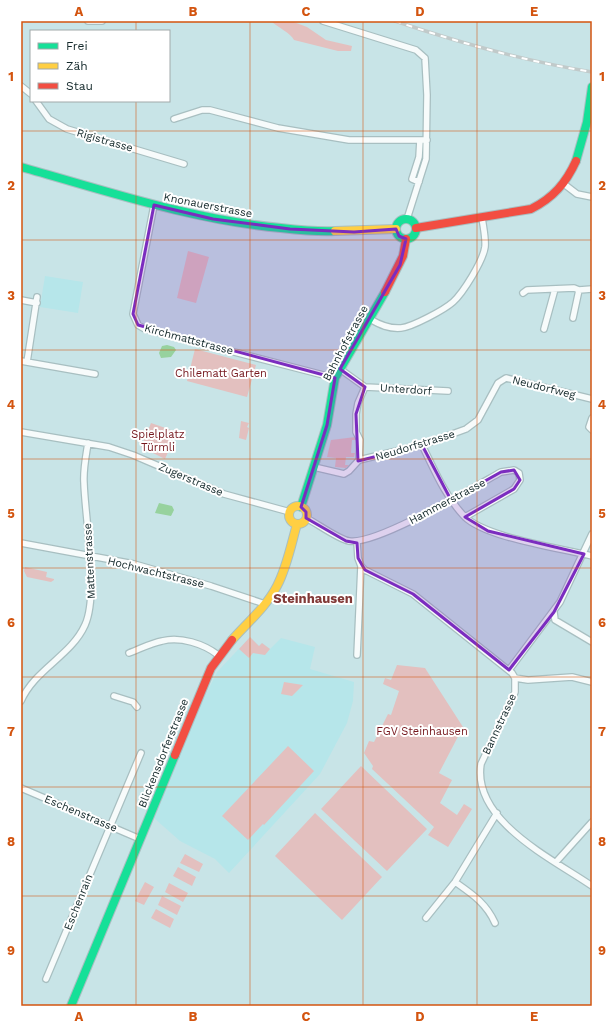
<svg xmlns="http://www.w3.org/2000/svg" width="613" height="1027" viewBox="0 0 613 1027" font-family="'Work Sans',sans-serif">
  <rect width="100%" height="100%" fill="#c8e4e7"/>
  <!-- built -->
  <path fill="#b6e6ea" d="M45 276 83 282 78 313 40 307Z
    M250 637 259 646 262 643 270 649 281 638 315 647 310 669 354 682 353 701 347 723 320 774 229 873 215 859 180 841 154 818 202 702 217 672Z"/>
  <!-- green -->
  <path fill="#e3c0bf" d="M271 21H291L307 27 326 40 352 46 351 51H338L294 40C291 33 277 27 271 21Z
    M188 251 209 257 196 303 177 298Z
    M195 349 256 365 247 397 187 381Z
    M241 421 249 423 247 427 249 428 246 440 239 438Z
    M151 423 174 431 175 436 165 459 141 447Z
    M355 437 357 440H352L351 453H355L354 457H346L345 465H349L346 468 335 467 336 458 327 457 331 440Z
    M25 567 47 572 46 577 54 579V580L51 582 27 577 24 571Z
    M250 637 259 646 262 643 270 649 265 655 253 653 249 658 239 649Z
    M397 665 425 668 463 727 439 773 452 780 440 803 457 815 464 804 472 809 448 847 428 835 434 827 372 769 373 766 364 753 369 741 374 742 388 714 391 715 399 691 383 684 385 678 391 680Z
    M284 682 303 685 292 696 281 694Z
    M288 746 314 771 264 825 263 824 248 840 222 816Z
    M361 766 427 829 387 871 321 809Z
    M315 813 382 877 342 920 275 856Z
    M185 854 203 864 199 872 180 863Z
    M178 867 196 877 192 886 173 876Z
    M145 882 154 887 144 905 135 901Z
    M169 883 188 893 183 902 165 892Z
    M162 896 181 906 177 915 158 905Z
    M156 909 174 919 170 928 151 918Z"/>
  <!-- water -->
  <path fill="#97d29e" d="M167 345 174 347 176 350 171 357 161 358 159 353 162 346Z
    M159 503 172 506 174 510 171 516 155 513Z"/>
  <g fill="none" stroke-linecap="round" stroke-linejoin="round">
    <defs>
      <path id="street" d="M88 21H102
        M323 21 416 50 425 58 427 95 426 159 407 219
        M21 86 31 94
        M36 101 49 119 67 129 184 164
        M174 119 202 110H210L278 128 349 140H427
        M419 182 412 179 419 157 420 140
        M564 184 577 194 592 197
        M154 205 133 314 138 325 145 329 335 378
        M523 293 527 290 574 288 579 290 592 289
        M21 300 37 303
        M573 318 579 290
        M370 319C380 325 389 329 401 328 412 327 444 310 453 302 463 293 483 261 485 247 486 238 483 226 482 217
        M544 329 555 289
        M21 361 95 374
        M27 362 37 297
        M340 369 365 387
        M365 387 448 391
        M592 418 589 427 592 430
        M21 432 109 447 133 455 224 494 290 512
        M422 445C434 469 445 496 464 516 485 538 561 548 592 556
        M359 460 360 440 356 432V414L358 403 365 387
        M314 467 344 474 349 471 359 460 422 445 466 429 478 420 498 383 506 378 592 399
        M306 518C318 524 338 539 349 541 375 546 474 487 501 472L514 470 519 473 520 480 514 489 465 517
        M21 543 134 564 211 586 265 604
        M361 566 365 570 413 594 512 673 515 678V692L481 764C472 821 553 859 592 886
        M554 612 555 620 592 642
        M129 653C140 649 151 643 162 641 180 636 204 644 218 655
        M357 655 361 566 358 558 357 542
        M509 670 560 602 592 534
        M515 678 528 680 572 677 592 682
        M114 696 133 702 137 707
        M21 701C35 669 71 656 85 625 99 594 85 518 84 483 83 470 86 456 88 443
        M21 788 140 839
        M556 862 592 822
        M455 882C472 894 486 903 495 923
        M426 918 455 882 497 813
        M46 979 141 753"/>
      <path id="fast" d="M576 161 587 122 592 87
        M21 167C107 191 192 220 281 228 299 230 317 232 335 231
        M396 229a10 10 0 1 1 20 0a10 10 0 1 1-20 0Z
        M301 507 327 425 335 378 385 292
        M71 1006 175 755"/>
      <path id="slow" d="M335 231 396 229
        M289 515a9 9 0 1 1 18 0a9 9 0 1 1-18 0Z
        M232 640C248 622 266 607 277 586 287 567 291 545 297 524"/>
      <path id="jam" d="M416 228 531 209C553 198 566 183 576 161
        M385 292 403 256 406 239
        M175 755 211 668 232 640"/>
    </defs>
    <!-- street casing -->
    <use href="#street" stroke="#a8bfc1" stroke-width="8"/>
    <!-- fast casing -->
    <use href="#fast" stroke="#a8bfc1" stroke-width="10"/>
    <!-- slow casing -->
    <use href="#slow" stroke="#a8bfc1" stroke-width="10"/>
    <!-- jam casing -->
    <use href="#jam" stroke="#a8bfc1" stroke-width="10"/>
    <!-- street -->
    <use href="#street" stroke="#f7fbfb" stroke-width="5.5"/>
    <!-- fast -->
    <use href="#fast" stroke="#16e098" stroke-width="8"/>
    <!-- slow -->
    <use href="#slow" stroke="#ffcf43" stroke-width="8"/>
    <!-- jam -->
    <use href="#jam" stroke="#f24e42" stroke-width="8"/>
    <defs>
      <path id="rail" d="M395 21C460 43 524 61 592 72"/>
    </defs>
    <!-- rail casing -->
    <use href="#rail" stroke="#c1caca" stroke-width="3.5"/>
    <!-- rail -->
    <use href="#rail" stroke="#fff" stroke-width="2" stroke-dasharray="6" stroke-linecap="butt"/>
  </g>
  <!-- marked area -->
  <path fill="#7b2cbf" fill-opacity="0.2" stroke="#7b2cbf" stroke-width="3" stroke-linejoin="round" d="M154 205 213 219 290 229 354 232 396 229 399 236 406 239 400 265 340 369 365 387 356 414 358 461 422 445 451 500 501 472 514 470 520 480 514 489 465 517 488 531 584 554 554 612 509 670 413 594 365 570 358 558 357 543 346 541 306 518V512L301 507 327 425 335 378 138 325 133 314Z"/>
  <!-- grid -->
  <path fill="none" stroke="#d3540f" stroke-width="1" stroke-opacity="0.55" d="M136 21V31M250 21V1006M363 21V1006M477 21V1006M136 101V1006M21 131H592M21 240H592M21 350H592M21 459H592M21 568H592M21 677H592M21 787H592M21 896H592"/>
  <g text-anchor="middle" stroke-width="4" stroke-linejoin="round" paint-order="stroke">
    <!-- street labels -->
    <g font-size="11" fill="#14292b" stroke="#fff">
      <text transform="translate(105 140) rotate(16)" y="4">Rigistrasse</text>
      <text transform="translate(208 205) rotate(11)" y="4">Knonauerstrasse</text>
      <text transform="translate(189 339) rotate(15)" y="4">Kirchmattstrasse</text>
      <text transform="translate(345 343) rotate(-62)" y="4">Bahnhofstrasse</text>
      <text transform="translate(544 387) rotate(14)" y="4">Neudorfweg</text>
      <text transform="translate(406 389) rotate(4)" y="4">Unterdorf</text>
      <text transform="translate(415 445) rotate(-17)" y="4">Neudorfstrasse</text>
      <text transform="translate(191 479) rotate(23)" y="4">Zugerstrasse</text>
      <text transform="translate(447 501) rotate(-28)" y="4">Hammerstrasse</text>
      <text transform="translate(89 561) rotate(-93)" y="4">Mattenstrasse</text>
      <text transform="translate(156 572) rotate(14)" y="4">Hochwachtstrasse</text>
      <text transform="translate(499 724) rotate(-65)" y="4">Bannstrasse</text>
      <text transform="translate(163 753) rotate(-68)" y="4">Blickensdorferstrasse</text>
      <text transform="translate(81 813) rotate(23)" y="4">Eschenstrasse</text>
      <text transform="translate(78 902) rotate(-68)" y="4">Eschenrain</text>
    </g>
    <!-- park labels -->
    <g font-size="11" fill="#75171d" stroke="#fff">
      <text x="221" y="377">Chilematt Garten</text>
      <text x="158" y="438">Spielplatz<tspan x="158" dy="13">Türmli</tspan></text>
      <text x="422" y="735">FGV Steinhausen</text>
    </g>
    <!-- quarter labels -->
    <g font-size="13" font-weight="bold" fill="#823a38" stroke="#fff">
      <text x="313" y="603">Steinhausen</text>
    </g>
  </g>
  <!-- border -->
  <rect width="613" height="1027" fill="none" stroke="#ffffff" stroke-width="44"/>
  <!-- legend -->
  <rect x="30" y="30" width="140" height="72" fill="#ffffff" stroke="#a1a9aa"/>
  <rect x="38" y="43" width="20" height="6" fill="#16e098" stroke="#a1a9aa"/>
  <text x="66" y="50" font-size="12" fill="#14292b">Frei</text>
  <rect x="38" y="63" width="20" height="6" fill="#ffcf43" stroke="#a1a9aa"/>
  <text x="66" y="70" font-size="12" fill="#14292b">Zäh</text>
  <rect x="38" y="83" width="20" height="6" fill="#f24e42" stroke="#a1a9aa"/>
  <text x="66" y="90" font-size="12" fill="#14292b">Stau</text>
  <rect x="22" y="22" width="569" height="983" fill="none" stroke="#d3540f" stroke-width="1.5"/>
  <g font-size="13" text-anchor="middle" font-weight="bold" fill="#d3540f">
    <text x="79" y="16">A</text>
    <text x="193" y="16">B</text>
    <text x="306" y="16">C</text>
    <text x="420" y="16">D</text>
    <text x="534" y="16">E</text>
    <text x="11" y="81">1</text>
    <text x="602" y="81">1</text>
    <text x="11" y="190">2</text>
    <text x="602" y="190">2</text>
    <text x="11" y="300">3</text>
    <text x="602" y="300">3</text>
    <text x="11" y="409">4</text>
    <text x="602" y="409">4</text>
    <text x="11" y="518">5</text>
    <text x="602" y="518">5</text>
    <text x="11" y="627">6</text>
    <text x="602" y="627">6</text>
    <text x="11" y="736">7</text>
    <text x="602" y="736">7</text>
    <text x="11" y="846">8</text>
    <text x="602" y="846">8</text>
    <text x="11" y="955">9</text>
    <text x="602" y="955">9</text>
    <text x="79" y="1021">A</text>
    <text x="193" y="1021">B</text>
    <text x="306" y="1021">C</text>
    <text x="420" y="1021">D</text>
    <text x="534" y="1021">E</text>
  </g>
</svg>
